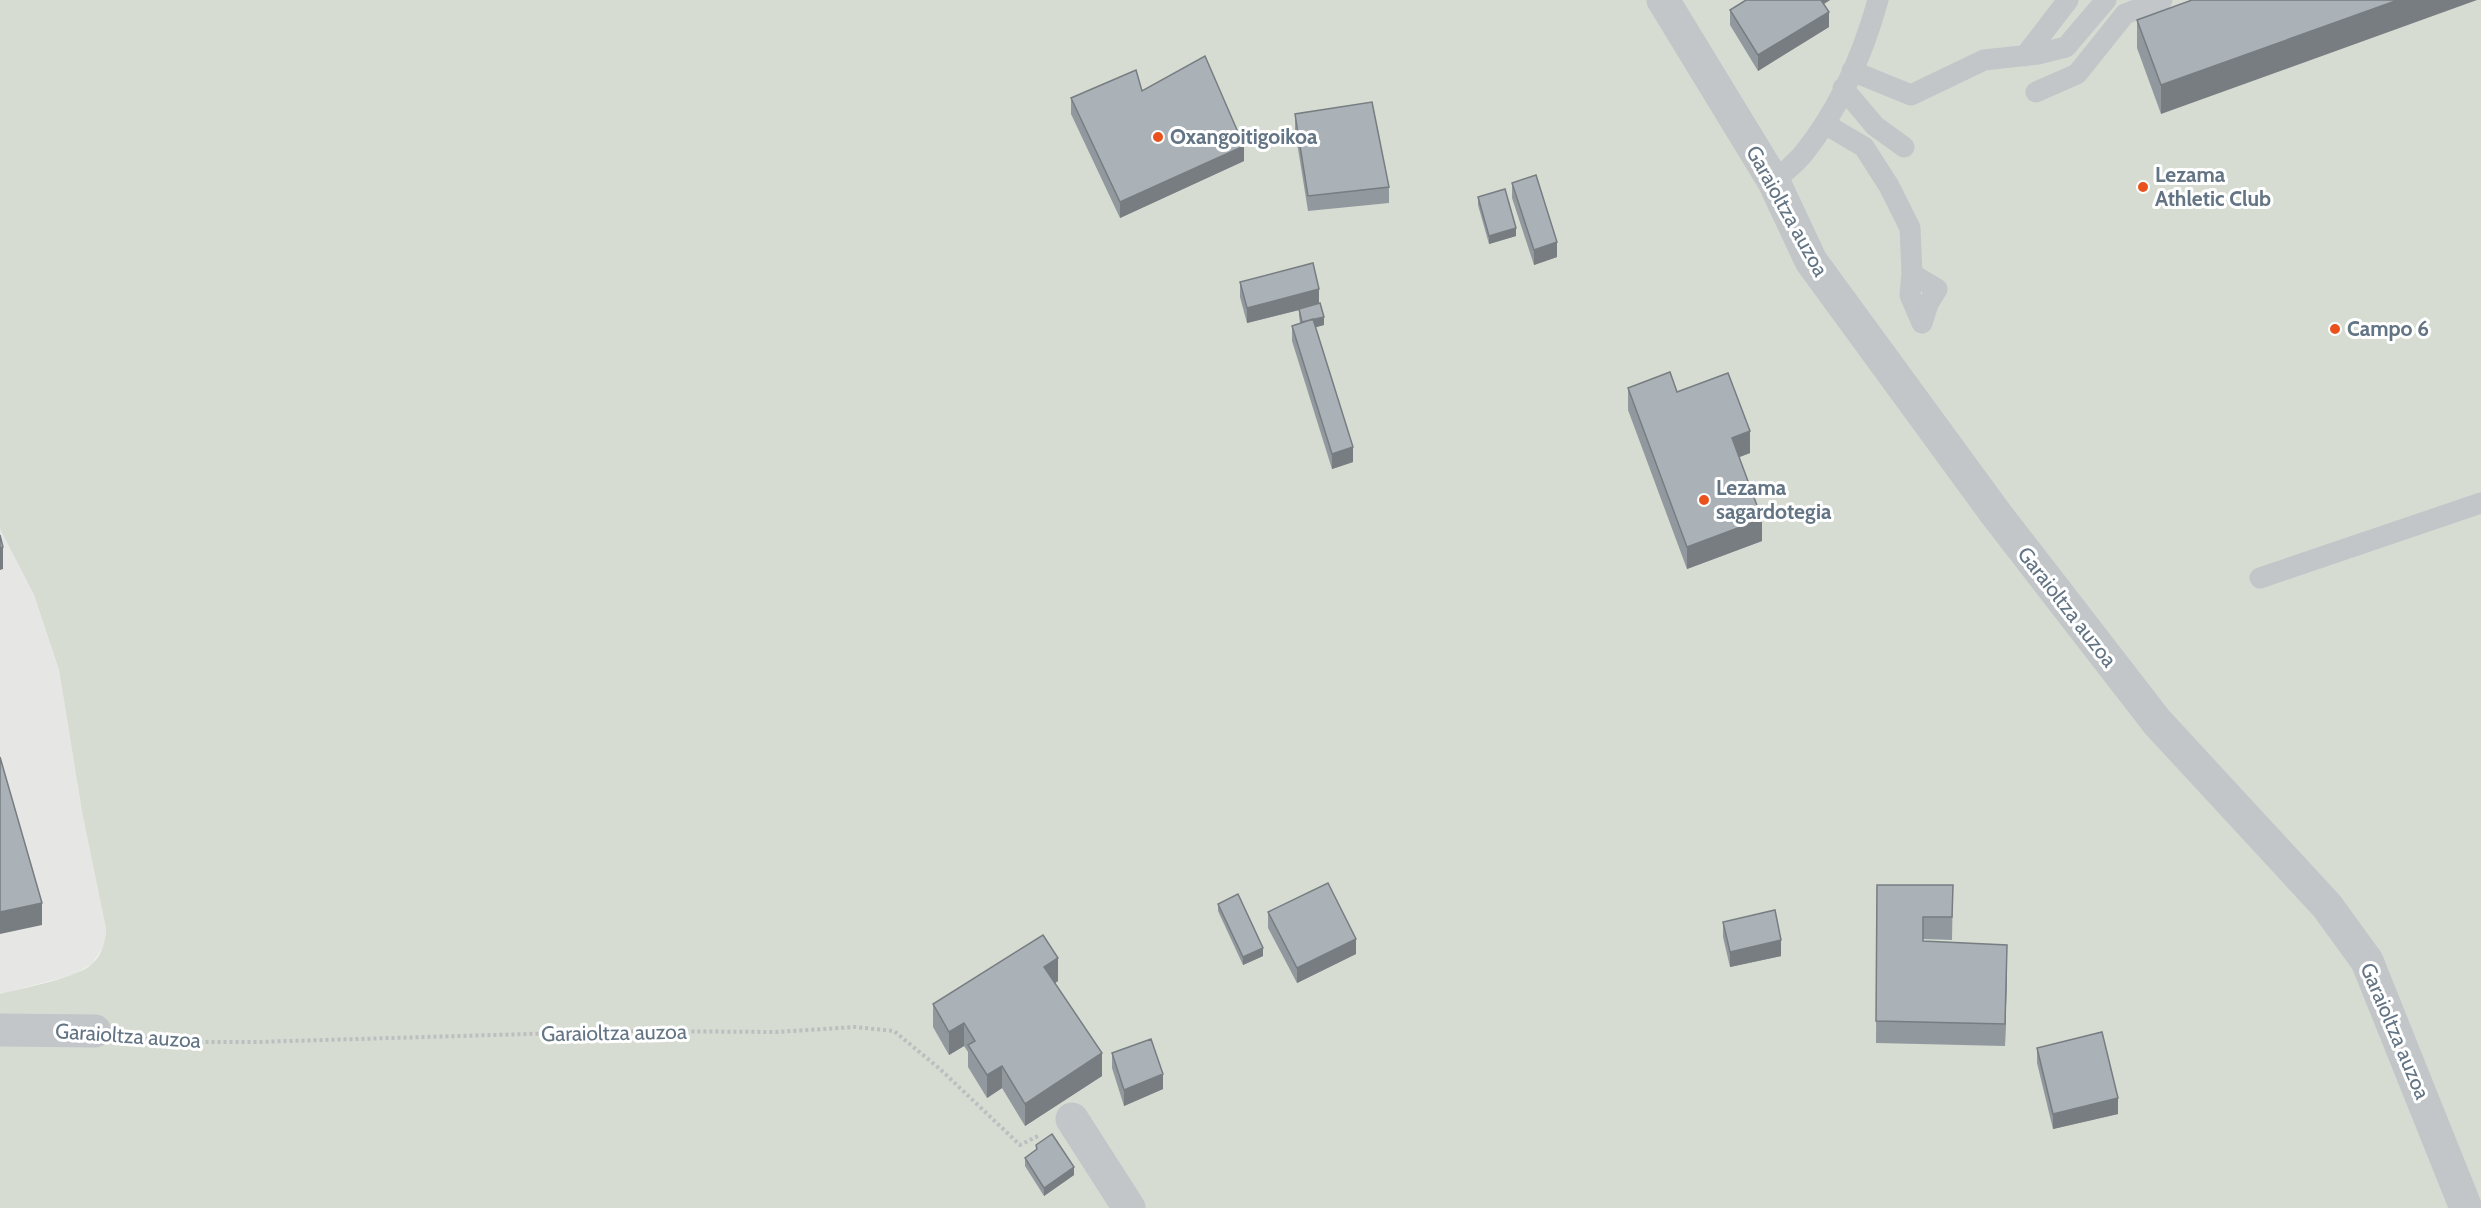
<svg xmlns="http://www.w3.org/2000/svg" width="2481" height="1208" viewBox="0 0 2481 1208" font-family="Cabin,sans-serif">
  <rect width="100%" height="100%" fill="#f5f5f1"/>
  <!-- built -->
  <path fill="#e6e7e5" d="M0 529 34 595 59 670 82 812 106 929 104 946 92 964 73 975 0 994Z"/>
  <!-- green -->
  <path fill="#d6dcd2" d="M0 0H2481V1208H0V994C21 988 79 978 93 963 103 953 105 942 106 929L82 812 59 670 34 595 0 529Z"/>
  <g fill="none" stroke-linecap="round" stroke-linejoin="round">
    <!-- path -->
    <path stroke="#bcbec0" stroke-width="4" stroke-dasharray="3 3" stroke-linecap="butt" d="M128 1036 167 1042H256L630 1031 776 1032 855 1027 894 1031 940 1069 1020 1145 1040 1135"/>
    <!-- lane -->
    <path stroke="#c2c6c9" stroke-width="21" d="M2025 56 2068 0
      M1852 71 1911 95 1984 60 2038 54 2066 47 2106 0
      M1843 88 1875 126 1904 147
      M2036 92 2077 74 2125 14 2162 0
      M1825 124 1864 147 1889 186 1910 228 1912 274 1910 295 1922 323
      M1774 182C1784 172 1795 164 1804 153 1839 109 1863 54 1878 0
      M1912 274 1937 289 1928 304 1922 323
      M2260 578 2481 503"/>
    <!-- street -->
    <path stroke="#c2c6c9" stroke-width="33" d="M1663 0 1774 182 1811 261 1996 514 2157 722 2327 906 2367 961 2466 1208
      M0 1030 95 1031
      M1072 1119 1129 1208"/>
  </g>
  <!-- wall -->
  <path fill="#92999e" d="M1746 0H1830L1824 4 1829 27 1758 71 1730 25V10Z
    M2192 0 2161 114 2137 48V20Z
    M1142 91 1244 161 1120 218 1071 114V98Z
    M1295 114 1389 187V203L1308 211 1295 130Z
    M1512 183 1557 257 1534 265 1512 198Z
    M1478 197 1516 236 1489 244 1478 205Z
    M1240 282 1319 303 1324 325 1315 327 1353 462 1332 469 1292 341V326L1300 323 1299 316V310L1247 323 1240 297Z
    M1628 388 1677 392 1750 453 1739 457 1762 541 1687 569 1628 410Z
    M1877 885H1953L1952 940 1923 939V941L2007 967 2005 1046 1876 1043Z
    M1218 904 1263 956 1243 965 1218 911Z
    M1268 912 1356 954 1297 983 1268 928Z
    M1723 922 1781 956 1730 967 1723 937Z
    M1058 981 1055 983 1102 1076 1025 1126 1002 1088 987 1098 968 1067V1052L964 1046 949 1055 933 1027V1004Z
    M2037 1048 2118 1114 2053 1129 2037 1063Z
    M1112 1053 1163 1089 1124 1106 1112 1068Z
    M1036 1145 1074 1175 1044 1196 1025 1166V1158L1036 1150Z"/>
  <!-- shaded-wall -->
  <path fill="#777d81" d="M1817 0H1830L1817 8Z
    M2398 0H2477L2161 114V85Z
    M1829 12V27L1758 71V55Z
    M1244 146V161L1120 218V202Z
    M1516 228V236L1489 244V236Z
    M1557 242V257L1534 265V250Z
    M1319 289V305L1247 323V308Z
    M1324 317V325L1303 331V323Z
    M1750 431V453L1732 460V438Z
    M1353 447V462L1332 469V454Z
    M1762 519V541L1687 569V547Z
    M3 547V569L0 570V548Z
    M42 903V925L0 934V912Z
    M1356 939V954L1297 983V968Z
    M1781 940V956L1730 967V952Z
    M2007 945V967L2005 1046V1024Z
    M1263 948V956L1243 965V957Z
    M1058 958V981L1044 990V967Z
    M964 1023V1046L949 1055V1032Z
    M1102 1053V1076L1025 1126V1104Z
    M1002 1066V1088L987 1098V1075Z
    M1163 1074V1089L1124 1106V1090Z
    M2118 1098V1114L2053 1129V1114Z
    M1074 1167V1175L1044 1196V1188Z"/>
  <!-- building -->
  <path fill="#aab2b8" stroke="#777d81" stroke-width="1.5" d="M1746 0H1821L1829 12 1758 55 1730 10Z
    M2192 0H2398L2161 85 2137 20Z
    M1205 56 1244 146 1120 202 1071 98 1136 70 1142 91Z
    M1372 102 1389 187 1308 196 1295 114Z
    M1536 175 1557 242 1534 250 1512 183Z
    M1505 189 1516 228 1489 236 1478 197Z
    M1313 263 1319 289 1247 308 1240 282Z
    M1320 303 1324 317 1302 322 1299 309Z
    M1313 319 1353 447 1332 454 1292 326Z
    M1670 372 1677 392 1728 373 1750 431 1732 438 1762 519 1687 547 1628 388Z
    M0 535 3 547 0 548Z
    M0 757 42 903 0 912Z
    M1328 883 1356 939 1297 968 1268 912Z
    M1877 885H1953L1952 917H1923V941L2007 945 2005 1024 1876 1021Z
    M1238 894 1263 948 1243 957 1218 904Z
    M1775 910 1781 940 1730 952 1723 922Z
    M1043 935 1058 958 1044 967 1102 1053 1025 1104 1002 1066 987 1075 968 1045 975 1041 964 1023 949 1032 933 1004Z
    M2102 1032 2118 1098 2053 1114 2037 1048Z
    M1151 1039 1163 1074 1124 1090 1112 1053Z
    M1052 1134 1074 1167 1044 1188 1025 1158 1037 1149 1036 1145Z"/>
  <!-- markers -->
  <g fill="#eb511c" stroke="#fff" stroke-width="2">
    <circle cx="1158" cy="137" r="6"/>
    <circle cx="2143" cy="187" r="6"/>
    <circle cx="2335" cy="329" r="6"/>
    <circle cx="1704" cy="500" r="6"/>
  </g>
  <g text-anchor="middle" stroke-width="6" stroke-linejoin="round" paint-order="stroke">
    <!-- poi labels -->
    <g font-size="21" font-weight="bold" fill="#637484" stroke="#fff" text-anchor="start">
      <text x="1170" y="144">Oxangoitigoikoa</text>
      <text x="2155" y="182">Lezama<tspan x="2155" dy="24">Athletic Club</tspan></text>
      <text x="2347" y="336">Campo 6</text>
      <text x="1716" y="495">Lezama<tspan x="1716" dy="24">sagardotegia</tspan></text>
    </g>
    <!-- street labels -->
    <g font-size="21" fill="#637484" stroke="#fff">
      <text transform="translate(1787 211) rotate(61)" y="7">Garaioltza auzoa</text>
      <text transform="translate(2067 607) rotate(52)" y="7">Garaioltza auzoa</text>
      <text transform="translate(2395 1031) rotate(67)" y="7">Garaioltza auzoa</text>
      <text transform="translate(614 1033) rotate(-1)" y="7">Garaioltza auzoa</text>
      <text transform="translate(128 1036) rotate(4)" y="7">Garaioltza auzoa</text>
    </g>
  </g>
</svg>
